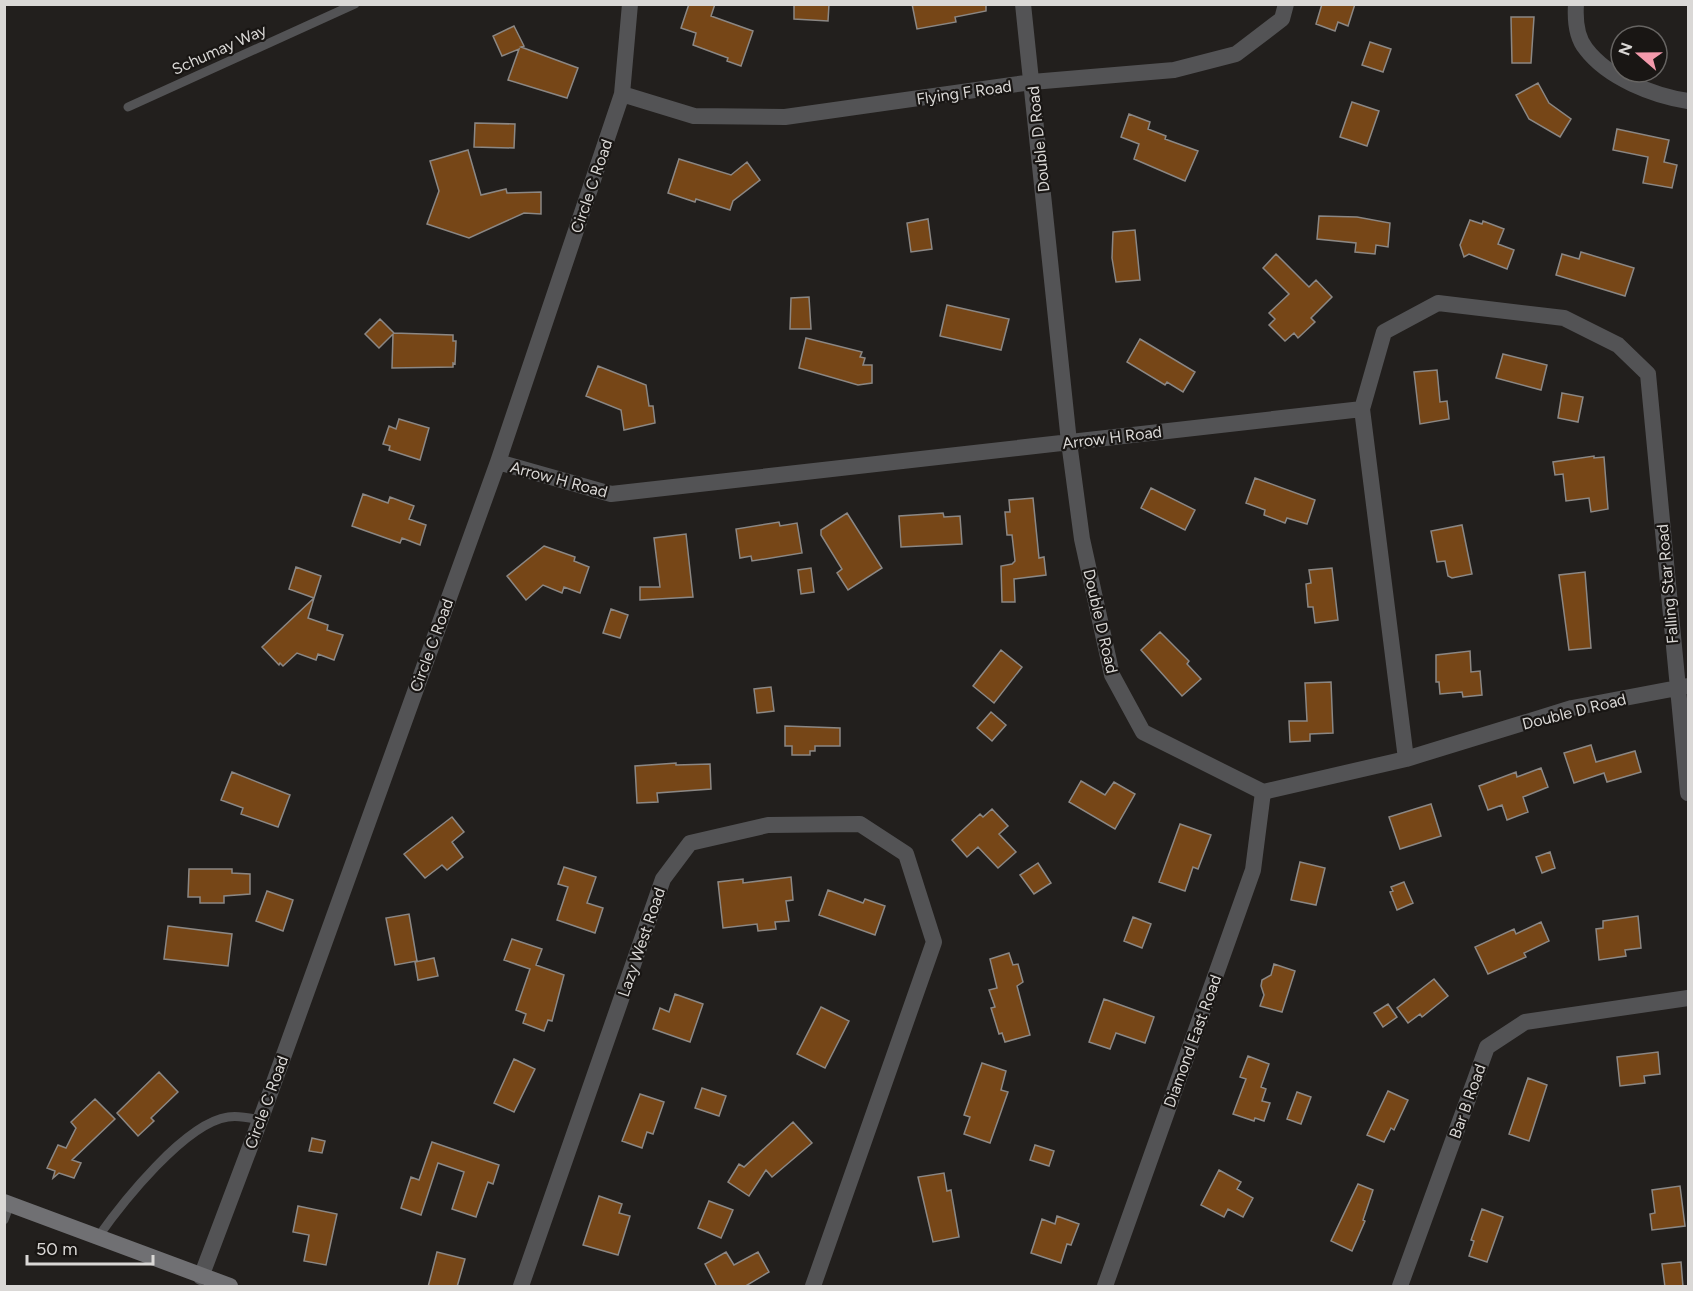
<svg xmlns="http://www.w3.org/2000/svg" width="1693" height="1291" viewBox="0 0 1693 1291" font-family="Figtree,sans-serif">
  <rect width="100%" height="100%" fill="#221f1d"/>
  <!-- building -->
  <path fill="#764617" stroke="#8b8784" stroke-width="1.5" d="M689 4H715L711 16 753 31 741 66 727 61 728 58 693 45 696 33 681 28Z
    M794 4H829L828 21 794 19Z
    M912 4H986V11L955 17 956 22 917 29Z
    M1322 4H1355L1348 26 1338 22 1335 31 1316 24Z
    M1511 17H1534L1531 63H1512Z
    M514 26 524 46 521 47 578 68 567 98 508 80 519 49 502 56 493 36Z
    M1370 42 1391 49 1383 72 1362 65Z
    M1538 83 1549 103 1571 119 1560 137 1529 119 1516 95Z
    M1352 102 1379 111 1367 146 1340 137Z
    M1129 114 1150 122 1148 129 1166 136 1165 139 1198 151 1185 181 1134 159 1139 144 1121 137Z
    M475 123 515 124 514 148 474 147Z
    M1617 129 1669 140 1664 162 1677 165 1672 188 1643 183 1648 157 1613 150Z
    M468 150 481 195 506 189 507 193 541 192V214L524 213 469 238 427 224 439 191 430 161Z
    M679 159 731 175 747 162 760 180 733 201 730 210 696 199 695 202 668 193Z
    M1319 216 1357 217 1390 223 1388 247 1376 245 1375 254 1355 252 1356 243 1317 239Z
    M928 219 932 249 911 252 907 223Z
    M1470 220 1482 224 1483 221 1504 229 1498 244 1514 250 1507 269 1469 254 1464 257 1460 245Z
    M1135 230 1140 280 1116 282 1112 258 1113 232Z
    M1581 252 1634 268 1625 296 1556 275 1562 254 1579 259Z
    M1276 254 1309 287 1316 280 1332 297 1311 318 1315 322 1298 338 1294 333 1285 341 1269 325 1275 319 1269 313 1289 294 1263 268Z
    M809 297 811 329H790L791 298Z
    M947 305 1009 319 1001 350 940 336Z
    M380 319 394 333 453 335V341H456L455 364 453 363V367L392 368 393 334 379 348 365 334Z
    M806 338 862 352 860 357 865 358 863 365H872V383L858 385 799 368Z
    M1140 339 1195 372 1183 392 1167 382 1165 385 1127 362Z
    M1503 354 1547 365 1541 390 1496 378Z
    M598 366 646 385 649 406H653L655 423 624 430 621 410 586 396Z
    M1437 370 1440 402 1447 401 1449 419 1420 424 1414 372Z
    M1562 393 1583 397 1578 422 1558 418Z
    M399 419 429 428 420 460 389 450 390 446 383 444 389 426 396 429Z
    M1594 456V458L1604 457 1608 509 1591 512 1589 498 1566 501 1563 474 1555 475 1553 462Z
    M1255 478 1315 500 1307 524 1287 518 1285 523 1264 515 1265 510 1246 503Z
    M1151 488 1195 510 1185 530 1141 508Z
    M363 494 388 503 390 497 414 506 409 519 426 525 420 545 402 538 400 543 352 526Z
    M1033 498 1039 558 1044 557 1046 575 1014 579 1015 602H1002L1001 566 1012 564 1015 561 1012 535H1007L1005 512H1010L1009 500Z
    M847 513 882 568 848 590 837 573 842 569 821 535V530Z
    M943 513 944 517 960 516 962 544 901 547 899 516Z
    M779 522 780 526 797 523 802 553 752 561 751 556 740 558 736 529Z
    M1462 525 1472 574 1452 578 1448 576 1445 561 1437 562 1431 531Z
    M686 534 693 597 640 600V587H660L654 538Z
    M544 546 575 557 574 561 589 567 580 593 564 587 562 593 543 585 526 600 507 576Z
    M296 567 321 576 314 598 289 589Z
    M811 568 814 592 801 594 798 570Z
    M1332 568 1338 620 1315 623 1313 607H1308L1306 584 1311 583 1309 570Z
    M1585 572 1591 648 1569 650 1559 575Z
    M314 598 308 618 328 625 327 630 343 635 334 660 318 654 316 660 297 653 283 666 280 663 279 665 262 647Z
    M611 609 628 615 620 638 603 633Z
    M1160 632 1189 661 1187 664 1201 679 1182 696 1141 650Z
    M1001 650 1022 667 994 703 973 686Z
    M1470 651 1471 672 1480 671 1482 695 1463 697 1462 692 1440 694 1439 682H1436V655Z
    M1331 682 1333 733 1310 734V741L1290 742 1289 721H1307L1305 683Z
    M771 687 774 711 757 713 754 689Z
    M991 712 1006 725 992 741 977 728Z
    M785 726 840 728V746H815V751H810V755H792V746H785Z
    M1591 745 1596 762 1635 751 1641 772 1607 782 1604 773 1574 783 1564 753Z
    M676 763V765L710 764 711 789 657 793 658 802 637 803 635 766Z
    M1541 768 1548 787 1523 797 1528 812 1507 820 1502 805 1488 810 1479 786 1516 772 1517 777Z
    M232 772 290 795 278 827 241 814 243 808 221 800Z
    M1081 781 1105 795 1114 782 1135 794 1115 829 1069 802Z
    M1431 804 1441 836 1400 849 1389 817Z
    M992 809 1008 826 999 834 1016 852 998 868 978 847 967 857 952 840 980 814 983 817Z
    M452 817 464 832 452 842 463 857 447 870 442 865 425 878 404 854Z
    M1180 824 1211 835 1198 869 1193 867 1185 891 1159 882Z
    M1550 852 1555 868 1542 873 1536 857Z
    M1300 862 1325 868 1316 905 1291 900Z
    M1038 863 1051 883 1034 894 1020 875Z
    M564 867 596 877 587 903 603 908 595 933 557 920 568 887 558 884Z
    M189 869H232V873L250 874V894L224 896V903H200V897H188Z
    M791 877 793 900 786 901 789 921 775 922 776 929 758 931 757 924 723 928 718 882 743 879V883Z
    M1404 882 1413 903 1397 910 1390 892 1393 891 1391 887Z
    M828 890 863 903 865 899 885 906 875 935 819 915Z
    M267 891 293 900 283 931 256 921Z
    M409 914 417 961 395 965 386 918Z
    M1638 916 1641 948 1625 950 1626 956 1599 960 1596 929 1603 928V921Z
    M1133 917 1151 924 1142 948 1124 941Z
    M1541 922 1549 941 1524 953 1526 957 1488 974 1475 947 1514 929 1516 934Z
    M168 926 232 934 228 966 164 959Z
    M512 939 542 949 536 965 564 975 552 1021 548 1020 544 1031 523 1023 526 1014 516 1010 530 969 504 960Z
    M1009 953 1013 965 1018 964 1023 982 1017 986 1030 1035 1005 1042 1002 1033 999 1034 991 1008 995 1007 989 990 997 988 990 959Z
    M434 958 438 976 418 980 415 962Z
    M1274 964 1295 971 1282 1012 1260 1006 1264 995 1261 986 1262 980 1271 975Z
    M1434 979 1448 996 1422 1017 1420 1014 1408 1023 1397 1008Z
    M675 994 703 1004 690 1042 653 1029 660 1008 669 1012Z
    M1104 999 1154 1017 1145 1043 1116 1033 1110 1049 1089 1042Z
    M1388 1004 1397 1017 1383 1027 1374 1013Z
    M821 1007 849 1021 825 1068 797 1054Z
    M1658 1052 1660 1074 1644 1076 1645 1083 1620 1086 1617 1057Z
    M1248 1056 1269 1064 1261 1087 1266 1089 1262 1101 1270 1103 1264 1121 1255 1118 1254 1121 1233 1114 1246 1079 1240 1077Z
    M514 1059 535 1069 514 1112 494 1103Z
    M982 1063 1006 1071 1001 1090 1008 1092 990 1143 964 1134 970 1117 964 1115Z
    M159 1072 178 1092 151 1118 154 1121 138 1136 117 1113Z
    M1528 1078 1547 1085 1529 1141 1509 1134Z
    M702 1088 726 1096 719 1116 695 1108Z
    M1388 1091 1408 1100 1394 1130 1391 1128 1384 1142 1367 1135Z
    M1297 1092 1311 1097 1301 1124 1287 1119Z
    M640 1094 664 1102 653 1134 647 1132 642 1148 622 1141Z
    M95 1099 115 1119 72 1160 81 1163 74 1178 59 1173 53 1178 55 1171 47 1168 58 1145 66 1148 76 1128 71 1122Z
    M793 1122 812 1143 772 1177 766 1170 749 1196 728 1182 739 1164 744 1167Z
    M312 1138 325 1141 322 1153 309 1151Z
    M432 1142 499 1165 493 1184 488 1182 476 1217 452 1209 464 1172 438 1163 421 1215 401 1208 411 1177 419 1180Z
    M1035 1145 1054 1151 1049 1166 1030 1160Z
    M1219 1170 1241 1182 1237 1189 1253 1198 1243 1217 1228 1209 1224 1217 1201 1205Z
    M944 1173 947 1191 951 1190 959 1237 933 1242 918 1177Z
    M1358 1184 1373 1190 1363 1220 1365 1221 1352 1251 1331 1241Z
    M1680 1186 1685 1226 1652 1230 1650 1214 1655 1213 1652 1190Z
    M599 1196 622 1204 619 1213 630 1216 618 1255 583 1245Z
    M709 1201 733 1210 721 1238 698 1228Z
    M298 1206 337 1214 326 1265 304 1261 309 1235 293 1232Z
    M1482 1209 1503 1217 1487 1262 1469 1256 1474 1241 1471 1240Z
    M1057 1216 1079 1224 1071 1245 1067 1244 1061 1263 1031 1253 1042 1219 1055 1224Z
    M437 1252 465 1259 457 1287H428Z
    M726 1252 734 1265 758 1252 769 1272 744 1287H717L705 1264Z
    M1681 1262 1683 1287H1665L1662 1264Z"/>
  <g fill="none" stroke-linecap="round" stroke-linejoin="round">
    <!-- service -->
    <path stroke="#535355" stroke-width="9" d="M128 107 355 4
      M4 1220 10 1204
      M98 1237C122 1203 185 1123 228 1117 239 1115 250 1118 260 1120"/>
    <!-- minor -->
    <path stroke="#535355" stroke-width="16" d="M1023 4 1069 442 1082 539 1112 675 1143 732 1263 792 1406 759 1572 708 1688 686
      M1576 4C1575 19 1576 37 1586 49 1608 78 1654 96 1688 101
      M622 94 694 116 785 117 1032 82 1174 70 1236 54 1282 19 1286 4
      M1362 409 1406 759
      M498 462 611 494 1362 409 1384 332 1438 303 1564 318 1618 345 1648 374 1688 793
      M201 1277 264 1110 498 462 622 94 630 4
      M521 1286 663 879 690 843 768 825 860 824 906 854 934 942 813 1286
      M1105 1286 1253 870 1263 792
      M1400 1286 1487 1047 1525 1022 1688 998"/>
    <!-- secondary -->
    <path stroke="#707073" stroke-width="16" d="M4 1202 230 1286"/>
  </g>
  <g text-anchor="middle" stroke-width="4.5" stroke-linejoin="round" paint-order="stroke">
    <!-- street labels -->
    <g font-size="16" fill="#dad8d6" stroke="#191614">
      <text transform="translate(219 49) rotate(-24)" y="6">Schumay Way</text>
      <text transform="translate(964 92) rotate(-8)" y="6">Flying F Road</text>
      <text transform="translate(1038 139) rotate(-96)" y="6">Double D Road</text>
      <text transform="translate(591 186) rotate(-71)" y="6">Circle C Road</text>
      <text transform="translate(1112 437) rotate(-7)" y="6">Arrow H Road</text>
      <text transform="translate(559 479) rotate(15)" y="6">Arrow H Road</text>
      <text transform="translate(1667 584) rotate(-95)" y="6">Falling Star Road</text>
      <text transform="translate(1101 621) rotate(77)" y="6">Double D Road</text>
      <text transform="translate(431 645) rotate(-70)" y="6">Circle C Road</text>
      <text transform="translate(1574 711) rotate(-14)" y="6">Double D Road</text>
      <text transform="translate(641 942) rotate(-71)" y="6">Lazy West Road</text>
      <text transform="translate(1192 1041) rotate(-70)" y="6">Diamond East Road</text>
      <text transform="translate(1467 1101) rotate(-70)" y="6">Bar B Road</text>
      <text transform="translate(266 1102) rotate(-70)" y="6">Circle C Road</text>
    </g>
  </g>
  <!-- border -->
  <rect width="1693" height="1291" fill="none" stroke="#dad8d6" stroke-width="12"/>
  <!-- north arrow -->
  <g transform="translate(1639 54) rotate(290)"><circle r="28" fill="#191614" stroke="#666462" stroke-width="1.5"/>
  <path d="M0-4.5L10 22L0 15L-10 22Z" fill="#f39aac"/>
  <text y="-9" font-size="16" font-weight="bold" text-anchor="middle" fill="#dad8d6">N</text>
  </g>
  <!-- scale -->
  <path d="M27 1255v9h126v-9" fill="none" stroke="#dad8d6" stroke-width="3"/>
  <text x="36" y="1255" font-size="18" fill="#dad8d6" stroke="#191614" stroke-width="4.5" paint-order="stroke">50 m</text>
</svg>
